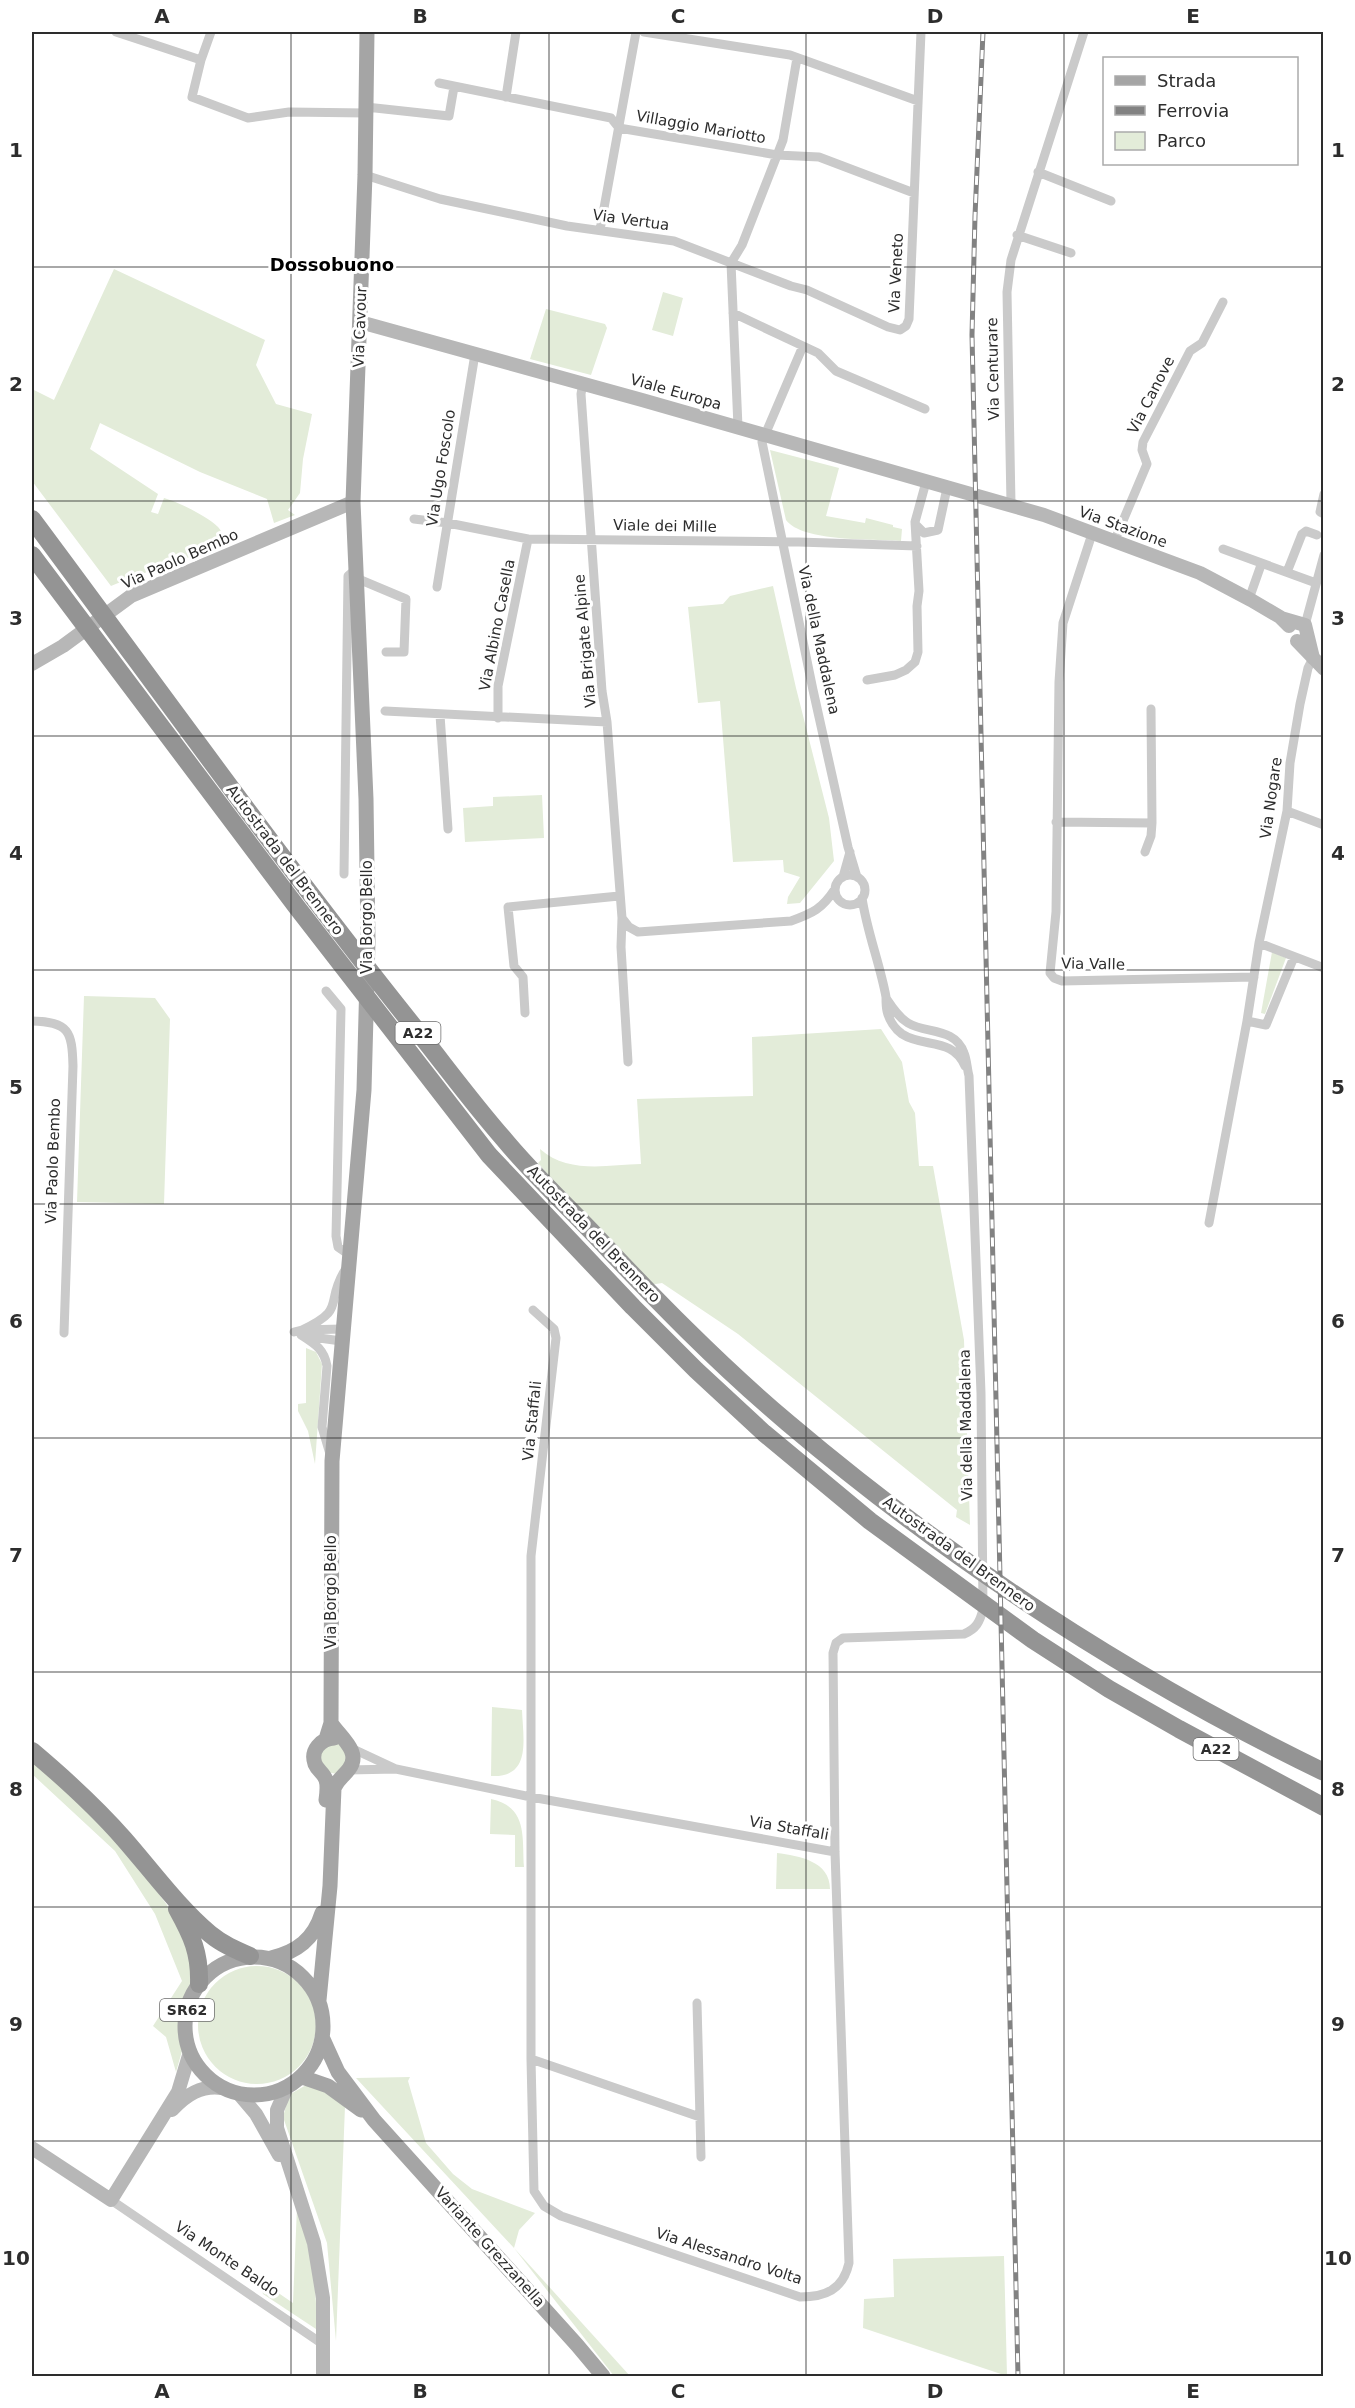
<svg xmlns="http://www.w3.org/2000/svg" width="1355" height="2408" viewBox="0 0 1355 2408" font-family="'DejaVu Sans',sans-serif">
  <rect width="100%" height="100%" fill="#fff"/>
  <!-- green -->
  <path fill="#e3ecd9" d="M114 269 265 340 256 365 276 404 312 414 303 459 300 493 288 510 295 515 274 523 267 499 200 472 100 423 90 449 158 494 151 512 158 514 164 498C176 501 216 520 221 531 223 535 222 541 222 545 185 560 148 570 111 586L32 481V389L54 400Z
    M663 292 683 298 673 336 652 330Z
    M546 309 605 324 607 328 591 375 530 359Z
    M770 450 839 468 826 516 865 523 866 518 893 525V527L902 529 901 541C874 539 802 542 786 520Z
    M773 586 796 688 829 818 834 861 800 903 787 904 788 897 800 877 784 872 783 860 733 862 720 701 698 703 688 607 723 604 730 596Z
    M542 795 544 838 465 842 463 808 493 806V797Z
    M1272 952 1286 958 1265 1014 1261 1013Z
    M84 996 155 998 170 1019 164 1204 77 1202Z
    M881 1029 902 1062 909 1102 915 1113 919 1166H933L964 1340 970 1525 956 1517 957 1510 738 1334 662 1283 650 1285 589 1223 538 1163 541 1160 540 1149C568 1174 606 1165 641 1164L637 1099 753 1096 752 1037Z
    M306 1348 316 1352 322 1364 315 1464 308 1431 298 1411V1404L306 1403Z
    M492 1707 522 1710C523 1739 532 1778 491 1776Z
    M335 1740 351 1754 337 1774 327 1772 318 1754Z
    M32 1759 122 1844 167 1905 188 1944 193 1978 179 2010 178 2031 182 2051 176 2072 166 2037 153 2026 182 1981 155 1914 115 1851 32 1774Z
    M491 1799C528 1807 522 1837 524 1867H515V1835L490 1834Z
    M777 1853C799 1856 830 1861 830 1889H776Z
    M198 2025a59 59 0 1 1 118 0a59 59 0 1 1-118 0Z
    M410 2077 408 2081 426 2143 453 2174 472 2189 535 2213 519 2230 514 2248 630 2376H614L514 2248 356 2078Z
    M306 2085H319L345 2106 336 2341 327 2243 283 2117 289 2095Z
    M297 2207C310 2246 318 2288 316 2329L263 2294 258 2279 293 2303Z
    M1004 2256 1007 2376 863 2328 864 2299 894 2297 893 2259Z"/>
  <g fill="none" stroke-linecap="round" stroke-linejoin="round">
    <!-- street -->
    <path stroke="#cacaca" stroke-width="9" d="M116 32 201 60 192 97 248 118 289 112 366 113
      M644 32 790 55 918 101
      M201 60 211 32
      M439 83 611 118 619 128
      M506 97 516 32
      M366 107 449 116 454 87
      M619 128 777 155 819 157 914 193
      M1038 172 1111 201
      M365 175 440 199 567 226 674 241 791 286 807 290 888 327 900 330 906 326 909 319 921 32
      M600 230 636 32
      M1017 235 1071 253
      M731 263 742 245 783 140 797 58
      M731 263 738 427
      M733 313 803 346 762 442 813 690 848 847 857 877
      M803 346 818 353 836 371 925 409
      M583 383 581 394 602 691 607 722 622 918 621 947 628 1062
      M1324 494 1320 512 1324 514
      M1011 504 1007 292 1011 260 1084 32
      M414 519 448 523 528 539 799 542 917 546
      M915 524 924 533 938 530 947 488
      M1092 534 1063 623 1059 682 1056 912 1050 973 1054 978 1062 981 1254 977
      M1114 542 1147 464 1142 450 1143 442 1190 351 1202 343 1223 302
      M1223 549 1316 583
      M1287 572 1302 534 1306 531 1317 535
      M356 578 406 599 404 652H386
      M437 587 475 354
      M1249 599 1261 565
      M1305 625 1324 555
      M867 680 895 675 906 670 915 662 918 652 917 606 919 591 915 522 926 482
      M385 711 607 722
      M440 715 448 829
      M498 718V686L528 539
      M1287 811 1324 825
      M1056 822 1152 823
      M1145 852 1151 836 1152 823 1151 709
      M344 874 348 576 355 570
      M835 890a15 15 0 1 1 30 0a15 15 0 1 1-30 0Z
      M843 877 850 852
      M862 898C867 932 880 964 886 997 886 1002 886 1007 887 1011 889 1020 895 1029 902 1034 923 1048 953 1037 965 1066
      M622 918 629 927 638 932 791 921C813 913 822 909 835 889
      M1259 943 1324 968
      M326 991 341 1009 336 1236 338 1247 351 1256
      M525 1013 523 977 514 966 508 907 619 896
      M32 1021C69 1022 72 1031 73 1066L64 1333
      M1247 1021 1266 1025 1294 957
      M1209 1223 1247 1021 1259 943 1287 811 1290 763 1300 704 1308 668 1313 658
      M533 1310 554 1329 556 1338 531 1556V2059L534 2191 544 2206 561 2216 800 2297C825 2297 843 2290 849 2263L835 1852 833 1653 836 1643 843 1638 964 1634C976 1629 980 1622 983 1609L981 1393 969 1076C967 1069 967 1060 964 1053 955 1027 926 1034 908 1023 898 1017 892 1007 886 998
      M302 1330C348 1308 324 1304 345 1270
      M294 1332 302 1330 342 1329
      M301 1335C315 1344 324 1349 327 1366L322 1427 330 1454
      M305 1336 341 1341
      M396 1769 531 1797 835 1852
      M348 1770 396 1769 351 1748
      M697 2003 701 2157
      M531 2059 700 2117
      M111 2200 324 2345"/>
    <!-- secondary -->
    <path stroke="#b7b7b7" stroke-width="14" d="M360 322 642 400 1044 515 1200 573 1251 600 1280 617 1289 626
      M1281 618 1305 625 1313 658
      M1297 641 1324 669
      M32 664 63 646 131 596 353 502
      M287 2087 277 2110V2128L314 2243 323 2298V2376
      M239 2094 256 2114 279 2155
      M172 2110C186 2095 201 2085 222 2088
      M32 2148 111 2200 178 2092 190 2052"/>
    <!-- primary -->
    <path stroke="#a5a5a5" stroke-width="15" d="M326 1739 331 1723 332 1461 364 1090 368 941 366 799 353 502 365 175 367 32
      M326 1800C327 1793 328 1786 326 1780 324 1773 318 1771 315 1764 310 1750 321 1739 334 1738
      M185 2026a69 69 0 1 1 138 0a69 69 0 1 1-138 0Z
      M271 1958C297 1952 314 1939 322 1913
      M319 2000 330 1886 334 1788C338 1779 343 1777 349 1769 362 1752 340 1737 331 1723
      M323 2039 338 2072 374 2120 577 2345 603 2376
      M302 2077 328 2086 361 2110"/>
    <!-- highway -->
    <path stroke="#949494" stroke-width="18" d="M32 519C161 692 287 869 423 1038 449 1071 475 1106 503 1138 530 1171 562 1201 591 1231 654 1298 718 1364 788 1423 951 1561 1131 1679 1324 1772
      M32 555 296 906 489 1155 633 1307 696 1370 764 1433 870 1521 1033 1640 1109 1689 1179 1729 1324 1807
      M32 1751C64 1778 96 1807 124 1839 152 1871 178 1907 210 1934 222 1944 236 1950 250 1956
      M177 1909C192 1936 200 1953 199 1984"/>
    <defs>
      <path id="rail" d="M983 32 975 216 972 335 1018 2376"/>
    </defs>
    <!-- rail casing -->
    <use href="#rail" stroke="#828282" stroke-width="5"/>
    <!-- rail -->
    <use href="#rail" stroke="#fff" stroke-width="3" stroke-dasharray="9" stroke-linecap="butt"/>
  </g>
  <!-- grid -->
  <path fill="none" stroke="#2d2d2d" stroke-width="1.5" stroke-opacity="0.55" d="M291 32V2376M549 32V2376M806 32V2376M1064 32V2376M32 267H1324M32 501H1324M32 736H1324M32 970H1324M32 1204H1324M32 1438H1324M32 1672H1324M32 1907H1324M32 2141H1324"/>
  <g text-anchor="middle" stroke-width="6" stroke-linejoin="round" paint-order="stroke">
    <!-- shield labels -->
    <g fill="#fff" stroke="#6c6c6c" stroke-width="1.5">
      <rect x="395.5" y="1022" width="45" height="22" rx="4.5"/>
      <rect x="1193.5" y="1738" width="45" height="22" rx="4.5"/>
      <rect x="160" y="1999" width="54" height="22" rx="4.5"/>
    </g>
    <g font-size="14" font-weight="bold" fill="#2d2d2d">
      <text x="418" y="1038">A22</text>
      <text x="1216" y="1754">A22</text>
      <text x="187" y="2015">SR62</text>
    </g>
    <!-- street labels -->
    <g font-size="15" fill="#2d2d2d" stroke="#fff">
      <text transform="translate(701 127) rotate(10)" y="5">Villaggio Mariotto</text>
      <text transform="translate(631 220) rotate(8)" y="5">Via Vertua</text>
      <text transform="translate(896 273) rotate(-87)" y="5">Via Veneto</text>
      <text transform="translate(360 327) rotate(-88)" y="5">Via Cavour</text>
      <text transform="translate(993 369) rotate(-91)" y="5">Via Centurare</text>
      <text transform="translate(676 392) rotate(16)" y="5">Viale Europa</text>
      <text transform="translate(1151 395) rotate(-63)" y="5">Via Canove</text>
      <text transform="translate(441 468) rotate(-81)" y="5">Via Ugo Foscolo</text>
      <text transform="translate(665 526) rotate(1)" y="5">Viale dei Mille</text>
      <text transform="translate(1123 527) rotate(20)" y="5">Via Stazione</text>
      <text transform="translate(180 559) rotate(-24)" y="5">Via Paolo Bembo</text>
      <text transform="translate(497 625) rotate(-79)" y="5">Via Albino Casella</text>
      <text transform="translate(819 640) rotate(78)" y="5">Via della Maddalena</text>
      <text transform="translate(585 641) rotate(-95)" y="5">Via Brigate Alpine</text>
      <text transform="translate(1271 798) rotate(-82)" y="5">Via Nogare</text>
      <text transform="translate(285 860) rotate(53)" y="5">Autostrada del Brennero</text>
      <text transform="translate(367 917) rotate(-90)" y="5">Via Borgo Bello</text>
      <text transform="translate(1093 964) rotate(1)" y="5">Via Valle</text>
      <text transform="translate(53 1161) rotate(-88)" y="5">Via Paolo Bembo</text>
      <text transform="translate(594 1234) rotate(46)" y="5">Autostrada del Brennero</text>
      <text transform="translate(532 1421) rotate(-84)" y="5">Via Staffali</text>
      <text transform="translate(966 1425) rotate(-91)" y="5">Via della Maddalena</text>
      <text transform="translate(959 1554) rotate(36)" y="5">Autostrada del Brennero</text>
      <text transform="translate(331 1592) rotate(-90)" y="5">Via Borgo Bello</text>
      <text transform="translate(789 1828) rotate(10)" y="5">Via Staffali</text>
      <text transform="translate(490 2247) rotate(48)" y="5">Variante Grezzanella</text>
      <text transform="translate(729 2256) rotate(18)" y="5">Via Alessandro Volta</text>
      <text transform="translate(227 2259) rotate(34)" y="5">Via Monte Baldo</text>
    </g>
    <!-- quarter labels -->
    <g font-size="18" font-weight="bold" fill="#000" stroke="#fff">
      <text x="332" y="271">Dossobuono</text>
    </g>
  </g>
  <!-- border -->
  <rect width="1355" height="2408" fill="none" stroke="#ffffff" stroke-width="66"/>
  <!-- legend -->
  <rect x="1103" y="57" width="195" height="108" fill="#ffffff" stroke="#ababab" stroke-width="1.5"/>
  <rect x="1115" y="76" width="30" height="9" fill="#a5a5a5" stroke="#ababab" stroke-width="1.5"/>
  <text x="1157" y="87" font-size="18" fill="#2d2d2d">Strada</text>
  <rect x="1115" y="106" width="30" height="9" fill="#828282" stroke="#ababab" stroke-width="1.5"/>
  <text x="1157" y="117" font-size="18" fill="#2d2d2d">Ferrovia</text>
  <rect x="1115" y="132" width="30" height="18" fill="#e3ecd9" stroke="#ababab" stroke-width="1.5"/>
  <text x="1157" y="147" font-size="18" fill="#2d2d2d">Parco</text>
  <rect x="33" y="33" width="1289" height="2342" fill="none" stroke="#2d2d2d" stroke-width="2"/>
  <g font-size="20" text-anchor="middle" font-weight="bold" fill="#2d2d2d">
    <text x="162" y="23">A</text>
    <text x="420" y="23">B</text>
    <text x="678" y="23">C</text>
    <text x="935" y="23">D</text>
    <text x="1193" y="23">E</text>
    <text x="16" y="157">1</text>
    <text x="1338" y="157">1</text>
    <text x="16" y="391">2</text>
    <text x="1338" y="391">2</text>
    <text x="16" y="625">3</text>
    <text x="1338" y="625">3</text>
    <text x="16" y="860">4</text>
    <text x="1338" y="860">4</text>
    <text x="16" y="1094">5</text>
    <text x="1338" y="1094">5</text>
    <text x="16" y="1328">6</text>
    <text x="1338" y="1328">6</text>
    <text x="16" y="1562">7</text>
    <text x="1338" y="1562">7</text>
    <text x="16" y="1796">8</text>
    <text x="1338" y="1796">8</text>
    <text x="16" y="2031">9</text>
    <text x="1338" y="2031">9</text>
    <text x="16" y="2265">10</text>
    <text x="1338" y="2265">10</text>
    <text x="162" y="2398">A</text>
    <text x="420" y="2398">B</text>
    <text x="678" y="2398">C</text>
    <text x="935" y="2398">D</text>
    <text x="1193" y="2398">E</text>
  </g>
</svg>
